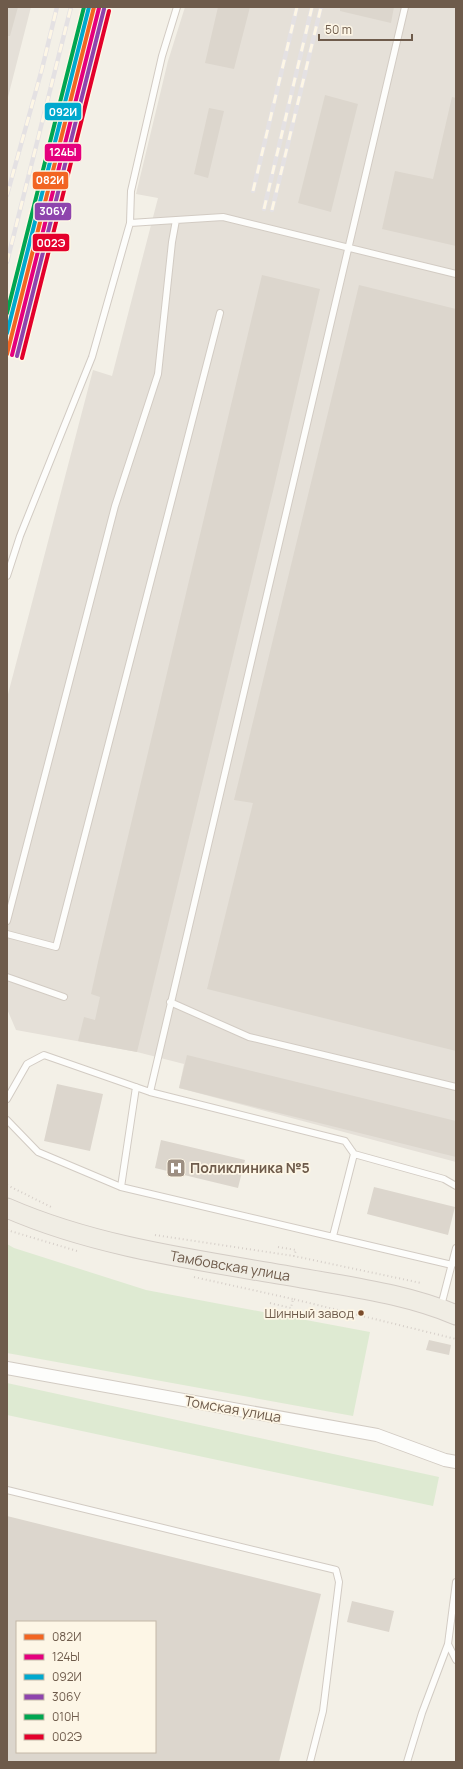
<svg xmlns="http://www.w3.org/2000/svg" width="463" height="1769" viewBox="0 0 463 1769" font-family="Manrope,sans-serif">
  <rect width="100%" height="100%" fill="#f3f0e7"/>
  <!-- industrial -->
  <path fill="#e5e0d8" d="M7 7H31L7 101Z
    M185 7H456V1162L179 1088 184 1064 137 1052 16 1030 7 1009V698L93 370 112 376 158 198 136 194 168 61Z"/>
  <!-- green -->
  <path fill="#deead2" d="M7 1244 14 1248 146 1290 370 1332 353 1416 7 1353Z
    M7 1383 439 1477 433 1506 7 1415Z"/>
  <!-- building -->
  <path fill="#dcd6cd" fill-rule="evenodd" d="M7 7H18L10 36H7Z
    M218 7H250L234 69 205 63Z
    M340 7H394L391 23 340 11Z
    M325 95 358 104 331 212 298 203Z
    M452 97 456 98V246L382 229 395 171 433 179Z
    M209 108 224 111 208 178 194 174Z
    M262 275 320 289 274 487 137 1052 78 1041 84 1017 95 1020 100 997 91 994 98 962Z
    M359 285 456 309V1051L207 989 253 803 234 800Z
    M187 1055 456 1121V1157L179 1088Z
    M57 1084 103 1094 90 1151 44 1141Z
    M161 1140 245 1160 238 1188 155 1168Z
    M374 1187 455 1207 448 1235 367 1214Z
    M429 1340 451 1345 449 1355 426 1350Z
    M7 1516 321 1594 279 1762H7ZM17 1622H155V1752H17Z
    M352 1601 394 1611 389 1632 347 1622Z"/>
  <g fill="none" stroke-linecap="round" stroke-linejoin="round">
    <defs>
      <path id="lane" d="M130 223 176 220
        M7 576 20 536 92 357 130 223 131 191 162 56 177 7
        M7 921 115 506 158 374 172 242 176 220 223 217 456 274
        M7 934 56 947 220 313
        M7 977 64 997
        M170 1002 249 1037 456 1087
        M150 1092 405 7
        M7 1099 27 1064 44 1055 150 1092 345 1141 354 1154 444 1179 456 1186
        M7 1120 38 1152 121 1187 452 1265
        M121 1187 136 1087
        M333 1236 354 1154 352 1151
        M441 1306 456 1248
        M7 1490 336 1570 339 1582 323 1711 310 1762
        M456 1582 448 1644 456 1660
        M407 1762 422 1713 448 1644"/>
      <path id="street" d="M7 1368 377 1435 445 1460 456 1462"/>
      <g id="primary">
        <path id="s1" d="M7 1208C101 1249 206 1261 307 1279 357 1288 409 1295 456 1315"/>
      </g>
    </defs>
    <!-- lane casing -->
    <use href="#lane" stroke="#d2cbc3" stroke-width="8"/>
    <!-- street casing -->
    <use href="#street" stroke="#d2cbc3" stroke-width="14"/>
    <!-- primary casing -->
    <use href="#primary" stroke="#d3ccc5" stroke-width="21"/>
    <!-- path -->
    <path stroke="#d6cfc9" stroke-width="2" stroke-dasharray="1 3" stroke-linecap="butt" d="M7 1185 51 1207
      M7 1230 77 1251
      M155 1235 294 1256
      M278 1247 296 1250 294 1256 421 1283
      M194 1277 293 1299
      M270 1303 291 1308 293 1299 456 1339"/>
    <!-- lane -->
    <use href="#lane" stroke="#fdfdfb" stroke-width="6"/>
    <!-- street -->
    <use href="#street" stroke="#fdfdfb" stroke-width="12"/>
    <!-- primary -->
    <use href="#primary" stroke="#f0ede4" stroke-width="19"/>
    <defs>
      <path id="rail" d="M253 191 297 7
        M7 195 42 69 57 7
        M264 209 312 7
        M272 210 321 7
        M52 216 102 7
        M7 262 71 7"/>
    </defs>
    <!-- rail casing -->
    <use href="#rail" stroke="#e4e1e3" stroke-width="4.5"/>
    <!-- rail -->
    <use href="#rail" stroke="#fdf6e6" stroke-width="3" stroke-dasharray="9" stroke-linecap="butt"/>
    <defs>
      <path id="rail-1" d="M7 354 94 7"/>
      <path id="rail-2" d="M12 355 99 8"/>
      <path id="rail-3" d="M7 333 89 7"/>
      <path id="rail-4" d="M17 356 104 9"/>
      <path id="rail-5" d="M7 313 84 7"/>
      <path id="rail-6" d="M22 358 109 11"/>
    </defs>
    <!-- rail-1 casing -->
    <use href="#rail-1" stroke="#fdf6e6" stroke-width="7"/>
    <!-- rail-2 casing -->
    <use href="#rail-2" stroke="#fdf6e6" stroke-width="7"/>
    <!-- rail-3 casing -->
    <use href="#rail-3" stroke="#fdf6e6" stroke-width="7"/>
    <!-- rail-4 casing -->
    <use href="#rail-4" stroke="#fdf6e6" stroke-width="7"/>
    <!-- rail-5 casing -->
    <use href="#rail-5" stroke="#fdf6e6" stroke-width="7"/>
    <!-- rail-6 casing -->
    <use href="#rail-6" stroke="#fdf6e6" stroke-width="7"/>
    <!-- rail-1 -->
    <use href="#rail-1" stroke="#f26522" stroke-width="4"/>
    <!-- rail-2 -->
    <use href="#rail-2" stroke="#e5007d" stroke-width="4"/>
    <!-- rail-3 -->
    <use href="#rail-3" stroke="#00a9ce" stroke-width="4"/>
    <!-- rail-4 -->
    <use href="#rail-4" stroke="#8e44ad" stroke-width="4"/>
    <!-- rail-5 -->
    <use href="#rail-5" stroke="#00a651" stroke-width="4"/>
    <!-- rail-6 -->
    <use href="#rail-6" stroke="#e4002b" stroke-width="4"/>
  </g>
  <!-- icons -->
  <defs>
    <symbol id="hospital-square" viewBox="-11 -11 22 22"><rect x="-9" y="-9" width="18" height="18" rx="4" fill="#9d8f82" stroke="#fdf6e6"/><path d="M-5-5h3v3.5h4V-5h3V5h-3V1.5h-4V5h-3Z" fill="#fff"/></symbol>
  </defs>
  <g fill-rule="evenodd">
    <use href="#hospital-square" x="165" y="1157" width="22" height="22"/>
  </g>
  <!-- markers -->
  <circle fill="#7a4b2a" stroke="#fdf6e6" stroke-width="1.5" cx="361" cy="1313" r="3.5"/>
  <g text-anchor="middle" stroke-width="3.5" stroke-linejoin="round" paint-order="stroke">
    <!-- bus labels -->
    <g font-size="13" fill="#6e5b4b" stroke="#fdf6e6" text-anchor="end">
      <text x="354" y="1318">Шинный завод</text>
    </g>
    <!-- poi labels -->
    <g font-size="14" font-weight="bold" fill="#6e5b4b" stroke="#fdf6e6" text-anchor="start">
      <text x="190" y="1173">Поликлиника №5</text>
    </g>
    <!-- street labels -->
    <g font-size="14" fill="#6e5b4b" stroke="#fdf6e6">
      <text dy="5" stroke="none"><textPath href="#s1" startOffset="231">Тамбовская улица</textPath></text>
      <text transform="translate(233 1409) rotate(10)" y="5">Томская улица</text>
    </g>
  </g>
  <g stroke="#fdf6e6" stroke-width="1.5">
    <rect x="44" y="102" width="38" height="19" rx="4" fill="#00a9ce"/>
    <rect x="44" y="143" width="38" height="19" rx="4" fill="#e5007d"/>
    <rect x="32" y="171" width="37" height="19" rx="4" fill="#f26522"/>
    <rect x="34" y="202" width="38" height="19" rx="4" fill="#8e44ad"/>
    <rect x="32" y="233" width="38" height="19" rx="4" fill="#e4002b"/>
  </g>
  <g font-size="11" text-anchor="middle" font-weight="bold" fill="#fff">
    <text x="63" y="116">092И</text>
    <text x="63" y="156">124Ы</text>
    <text x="50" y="184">082И</text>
    <text x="53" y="215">306У</text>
    <text x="51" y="247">002Э</text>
  </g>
  <!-- border -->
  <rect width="463" height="1769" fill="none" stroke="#6e5b4b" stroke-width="16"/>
  <!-- legend -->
  <rect x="16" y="1621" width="140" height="132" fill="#fdf6e6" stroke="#c4b8a8"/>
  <rect x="24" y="1634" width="20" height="6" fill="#f26522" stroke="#c4b8a8"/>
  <text x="52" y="1641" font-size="12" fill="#6e5b4b">082И</text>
  <rect x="24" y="1654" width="20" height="6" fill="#e5007d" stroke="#c4b8a8"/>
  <text x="52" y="1661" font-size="12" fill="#6e5b4b">124Ы</text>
  <rect x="24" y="1674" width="20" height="6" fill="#00a9ce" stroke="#c4b8a8"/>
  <text x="52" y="1681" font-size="12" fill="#6e5b4b">092И</text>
  <rect x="24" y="1694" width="20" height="6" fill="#8e44ad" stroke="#c4b8a8"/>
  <text x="52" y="1701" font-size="12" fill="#6e5b4b">306У</text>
  <rect x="24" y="1714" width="20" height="6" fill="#00a651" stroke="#c4b8a8"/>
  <text x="52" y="1721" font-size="12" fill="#6e5b4b">010Н</text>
  <rect x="24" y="1734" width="20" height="6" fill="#e4002b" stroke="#c4b8a8"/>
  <text x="52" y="1741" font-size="12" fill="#6e5b4b">002Э</text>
  <!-- scale -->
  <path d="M319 34v6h93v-6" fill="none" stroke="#6e5b4b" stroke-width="2"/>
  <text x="325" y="34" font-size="12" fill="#6e5b4b" stroke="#fdf6e6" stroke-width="3" paint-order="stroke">50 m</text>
</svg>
